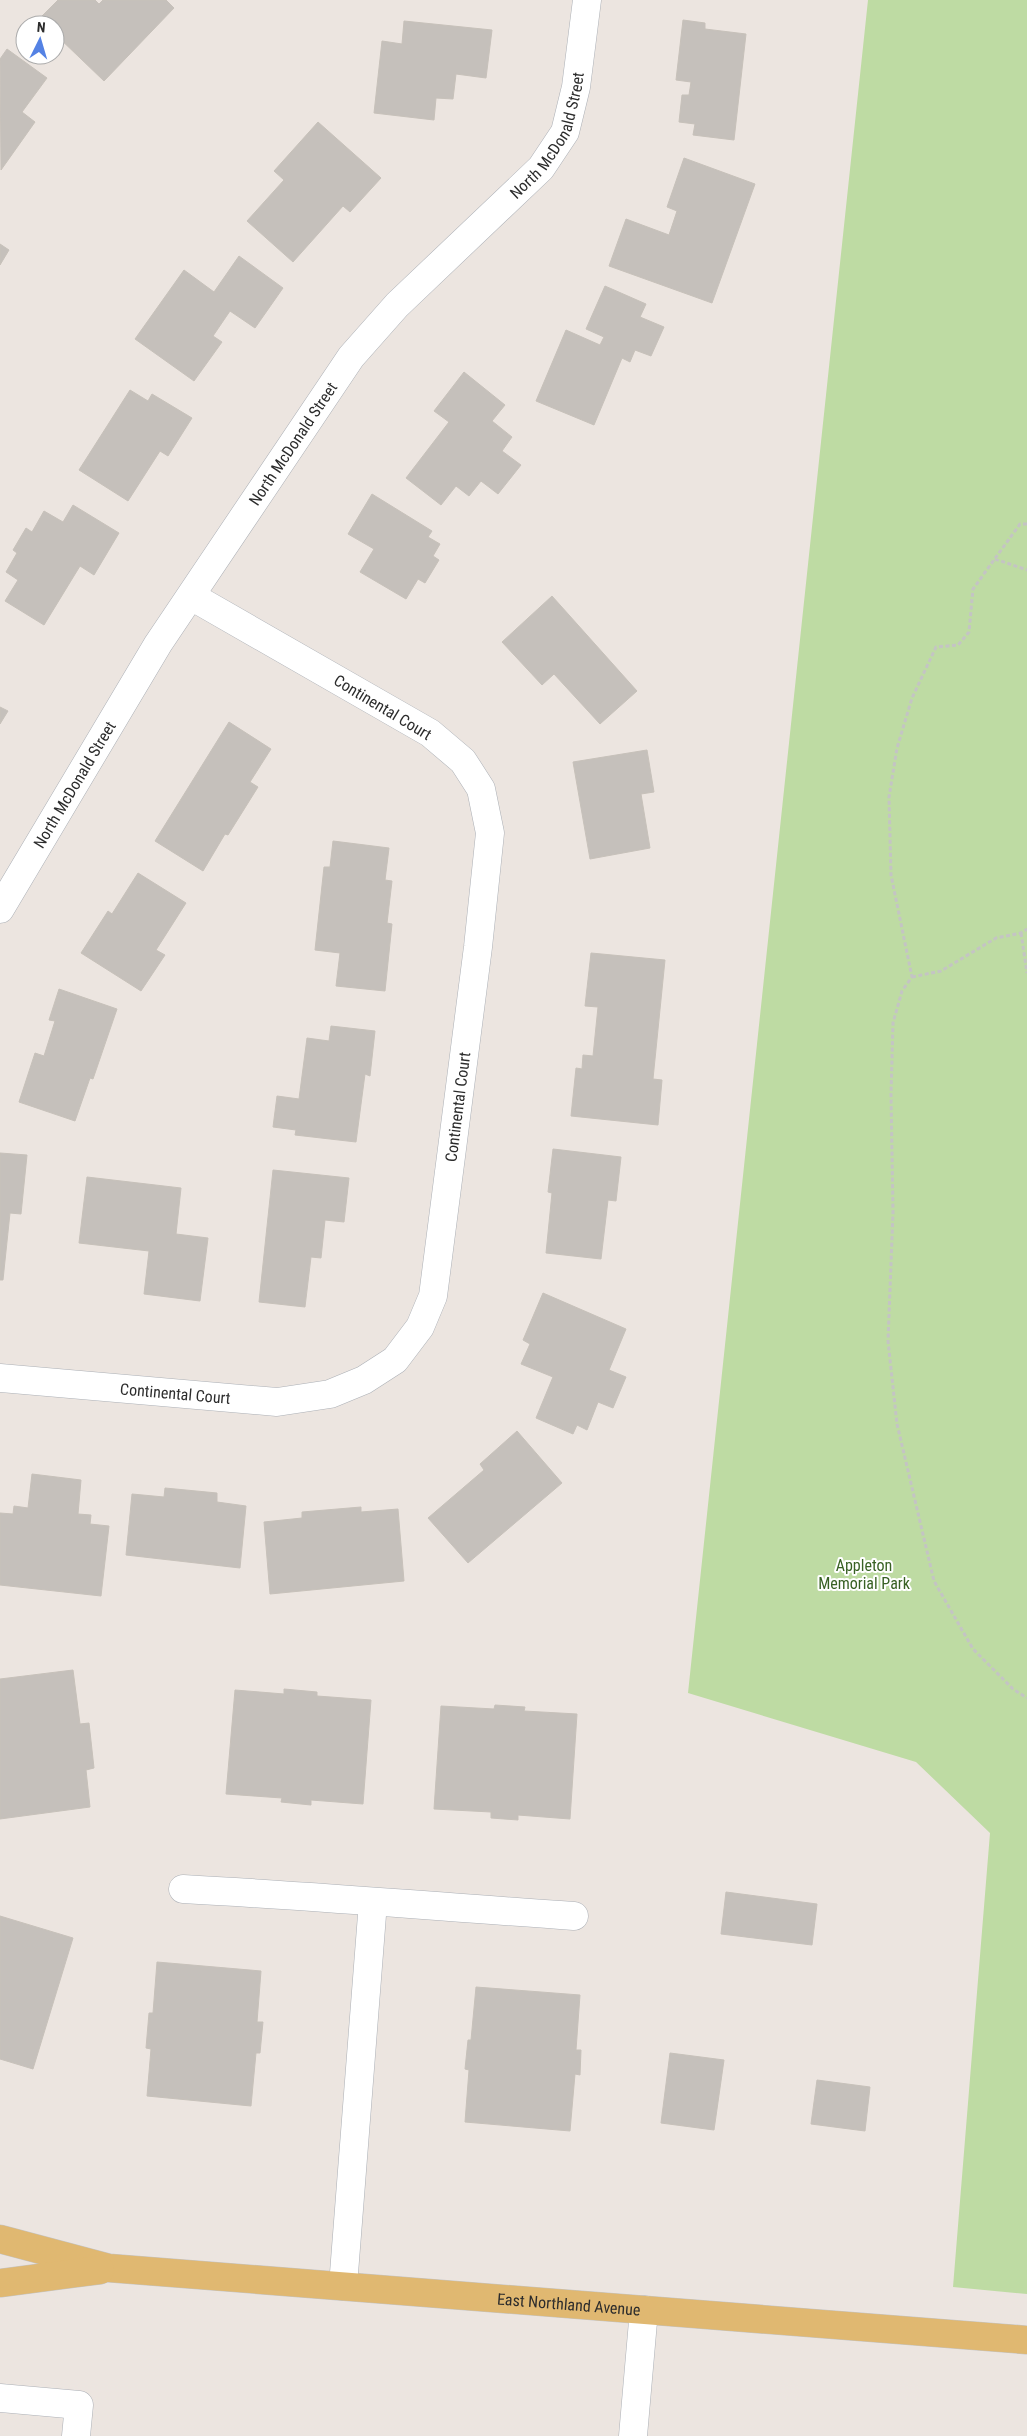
<svg xmlns="http://www.w3.org/2000/svg" width="1027" height="2436" viewBox="0 0 1027 2436" font-family="'Roboto Condensed',sans-serif">
  <rect width="100%" height="100%" fill="#ece5e0"/>
  <!-- green -->
  <path fill="#bedba3" d="M868 0H1027V2294L953 2287 990 1833 916 1762 688 1693Z"/>
  <!-- building -->
  <path fill="#c5c0bb" stroke="#c7c1ba" d="M58 0H95L99 4 103 0H166L174 8 104 81 55 34V25H45L39 19Z
    M683 20 705 23V29L746 34 734 140 693 135 695 124 679 122 682 95H689L691 82 676 80Z
    M404 21 492 30 486 78 456 74 453 99 436 98 434 120 374 113 382 41 402 44Z
    M7 49 47 78 22 112 35 122 1 170 0 59Z
    M318 122 381 178 350 212 343 206 293 262 247 221 284 180 274 171Z
    M684 158 755 184 712 303 609 266 626 219 669 235 677 211 667 207Z
    M0 244 9 250 0 265Z
    M239 256 283 288 255 328 230 311 213 336 222 342 194 381 135 339 184 270 214 292Z
    M605 286 646 304 640 317 664 327 651 356 635 350 630 362 622 358 594 425 536 401 566 330 600 345 604 337 586 329Z
    M464 372 505 405 492 421 512 437 502 451 521 465 498 494 481 481 469 496 456 486 441 505 406 478 449 422 434 411Z
    M130 390 148 401 152 394 192 418 168 456 160 451 128 501 79 470Z
    M372 494 432 531 428 537 440 544 433 556 439 560 425 583 418 579 406 599 360 572 374 549 348 534Z
    M73 505 119 533 94 575 80 566 44 625 5 601 18 580 6 572 17 553 13 550 26 528 32 532 44 511 63 522Z
    M552 596 637 691 600 724 554 674 542 685 502 642Z
    M0 707 8 711 0 724Z
    M229 722 271 749 250 782 258 787 228 835 225 834 203 871 155 841Z
    M647 750 654 792 641 794 650 848 590 859 573 762Z
    M333 841 389 848 385 880 392 881 387 923 392 924 385 991 336 986 340 953 315 950 324 867H330Z
    M138 873 186 903 156 950 165 955 141 991 81 953 108 911 112 914Z
    M591 953 665 960 653 1079 662 1080 658 1125 571 1116 576 1068 582 1069 583 1055 593 1056 598 1007 585 1006Z
    M59 989 117 1009 93 1079 90 1078 75 1121 19 1102 35 1053 44 1056 55 1021 49 1020Z
    M331 1026 375 1031 370 1076 365 1074 356 1142 295 1135 296 1130 273 1127 277 1096 299 1099 307 1038 329 1041Z
    M553 1149 621 1157 616 1201 608 1200 601 1259 546 1253 552 1193 548 1192Z
    M0 1153 27 1155 21 1214 10 1213 3 1280H0Z
    M273 1170 349 1178 344 1222 325 1220 321 1258 311 1257 305 1307 259 1302Z
    M87 1177 181 1188 176 1234 208 1238 200 1301 144 1294 149 1251 79 1243Z
    M543 1293 626 1329 609 1370 626 1377 613 1408 598 1402 587 1430 577 1425 573 1434 536 1418 553 1377 521 1364 530 1344 523 1340Z
    M517 1431 562 1483 468 1563 428 1518 484 1470 480 1464Z
    M32 1474 81 1480 78 1514 91 1515 90 1524 109 1526 101 1596 0 1585V1513L13 1514 14 1506 28 1508Z
    M165 1488 217 1493V1502L246 1506 240 1568 126 1555 132 1494 164 1497Z
    M361 1507V1512L398 1509 404 1581 270 1594 264 1522 302 1518V1512Z
    M73 1670 80 1724 89 1723 94 1768 86 1770 90 1807 0 1819V1679Z
    M284 1689 317 1692V1696L371 1700 363 1804 311 1800V1805L281 1802 282 1798 226 1794 235 1690 284 1694Z
    M495 1705 525 1707 524 1711 577 1714 570 1819 518 1815V1820L491 1818V1812L434 1809 441 1706 494 1709Z
    M726 1892 817 1904 812 1945 721 1934Z
    M0 1916 73 1938 33 2069 0 2059Z
    M157 1962 261 1971 257 2022H263L260 2053H256L251 2106 147 2096 151 2049 146 2048 149 2013H153Z
    M476 1987 580 1995 576 2050H581L580 2075 575 2074 570 2131 465 2122 469 2070 465 2069 468 2040H471Z
    M670 2053 724 2060 714 2130 661 2123Z
    M817 2080 870 2087 865 2131 811 2124Z"/>
  <g fill="none" stroke-linecap="round" stroke-linejoin="round">
    <defs>
      <g id="minor">
        <path id="s1" d="M0 909 158 644 351 357 397 305 541 168 565 132 576 87 587 0"/>
        <path id="s2" d="M0 1378 277 1402 330 1394 364 1380 395 1360 420 1327 433 1296 478 947 490 833 481 789 463 761 430 733 191 596"/>
        <path d="M183 1889C313 1896 443 1907 574 1916"/>
        <path d="M343 2286 373 1902"/>
        <path d="M0 2398 79 2405 76 2436"/>
        <path d="M633 2436 644 2310"/>
      </g>
      <g id="major">
        <path id="s3" d="M0 2239 109 2268 1027 2340"/>
        <path d="M0 2283 100 2270"/>
      </g>
    </defs>
    <!-- minor casing -->
    <use href="#minor" stroke="#acb0b6" stroke-width="29"/>
    <!-- major casing -->
    <use href="#major" stroke="#c4c4c4" stroke-width="29"/>
    <!-- path -->
    <path stroke="#c4c4c4" stroke-width="3" stroke-dasharray="4 2.5" stroke-linecap="butt" d="M1027 524H1020L973 589 969 632 958 645 936 647 912 698 897 748 889 797 891 875 912 977 902 991 893 1023 891 1095 893 1212 888 1341 897 1424 934 1581 973 1649 1013 1689 1027 1698
      M995 559 1027 570
      M1021 933 1027 973
      M912 977 941 971 996 938 1021 933 1027 929"/>
    <!-- minor -->
    <use href="#minor" stroke="#fff" stroke-width="28"/>
    <!-- major -->
    <use href="#major" stroke="#e0b871" stroke-width="28"/>
  </g>
  <g text-anchor="middle" stroke-width="4" stroke-linejoin="round" paint-order="stroke">
    <!-- street labels -->
    <g font-size="16" fill="#2c2c2c" stroke="#fff">
      <text dy="6" stroke="none"><textPath href="#s1" startOffset="955">North McDonald Street</textPath></text>
      <text dy="6" stroke="none"><textPath href="#s1" startOffset="550">North McDonald Street</textPath></text>
      <text transform="translate(383 707) rotate(31)" y="6">Continental Court</text>
      <text dy="6" stroke="none"><textPath href="#s1" startOffset="145">North McDonald Street</textPath></text>
      <text dy="6" stroke="none"><textPath href="#s2" startOffset="671">Continental Court</textPath></text>
      <text dy="6" stroke="none"><textPath href="#s2" startOffset="176">Continental Court</textPath></text>
      <text dy="6" stroke="none"><textPath href="#s3" startOffset="574">East Northland Avenue</textPath></text>
    </g>
    <!-- park labels -->
    <g font-size="16" fill="#386124" stroke="#fff">
      <text x="864" y="1571">Appleton<tspan x="864" dy="18">Memorial Park</tspan></text>
    </g>
  </g>
  <!-- north arrow -->
  <g transform="translate(40 40) rotate(5)"><circle r="24" fill="#ffffff" stroke="#ababab"/>
  <path d="M0-4L9 19L0 12L-9 19Z" fill="#5482e4"/>
  <text y="-8" font-size="14" font-weight="bold" text-anchor="middle" fill="#2c2c2c">N</text>
  </g>
</svg>
